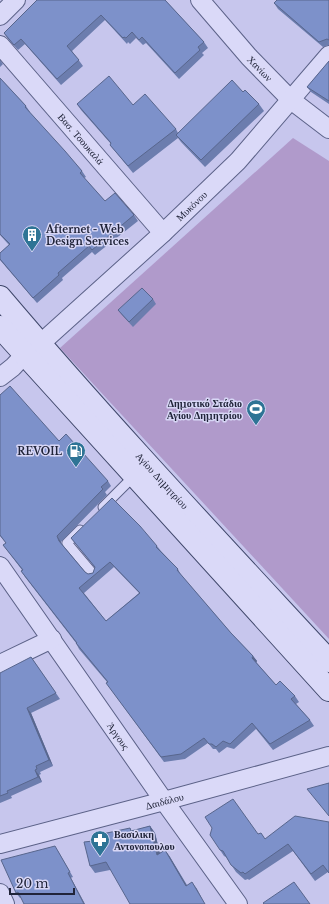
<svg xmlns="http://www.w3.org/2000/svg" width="329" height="904" viewBox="0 0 329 904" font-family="'Libre Baskerville',serif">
  <rect width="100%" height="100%" fill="#c7c6ed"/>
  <!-- green -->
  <path fill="#b09acb" d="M293 138 329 161V639L60 348Z"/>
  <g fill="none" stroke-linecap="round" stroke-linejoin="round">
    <defs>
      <path id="service" d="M103 507 134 476
        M80 530 67 543 93 574"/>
      <g id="minor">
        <path id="s1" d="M200 0 249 57 291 100 329 129"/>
        <path d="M0 16 16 0"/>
        <path id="s2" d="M0 45 163 233"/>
        <path id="s3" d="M40 344 163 233 238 161 329 55"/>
        <path d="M0 377 13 367 25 354"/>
        <path id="s4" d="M0 566 164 801 238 904"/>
        <path d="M0 664 52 639"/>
        <path id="s5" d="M0 844 164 801 329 756"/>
        <path d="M0 893 5 904"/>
      </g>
      <g id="secondary">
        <path id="s6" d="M0 297C106 422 218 541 329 661"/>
        <path d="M0 327 329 690"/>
      </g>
    </defs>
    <!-- service casing -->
    <use href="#service" stroke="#5c6288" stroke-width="11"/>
    <!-- minor casing -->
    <use href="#minor" stroke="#5c6288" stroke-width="20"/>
    <!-- secondary casing -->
    <use href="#secondary" stroke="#3f476a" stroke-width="24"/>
    <!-- service -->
    <use href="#service" stroke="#dad9f8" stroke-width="9"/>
    <!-- minor -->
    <use href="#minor" stroke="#dad9f8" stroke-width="18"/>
    <!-- secondary -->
    <use href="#secondary" stroke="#dad9f8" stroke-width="22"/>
  </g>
  <!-- wall -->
  <path fill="#6c7dae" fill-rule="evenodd" d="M165 0 204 42 208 48 202 53 204 55 179 79 146 43 143 45 136 38 130 44 128 42 127 44 105 20 72 51 83 66 61 85 25 44 18 50 8 39 4 33Z
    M329 0V45L323 47 278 9 274 3Z
    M0 60 3 64 0 67Z
    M329 61V104L311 92 307 87Z
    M0 78 26 106 30 112H29L82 171 86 177 84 178 105 201 134 215 138 221 95 255 92 252 62 278 63 280 37 303 0 260V253L9 245 0 235Z
    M243 92 259 104 264 111 205 167 181 142 178 138 133 173 115 151 110 145 111 144 81 110 77 104 133 105 176 129 178 133Z
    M153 299 156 304 133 327 122 315 118 310Z
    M0 395 59 441 108 481 111 486 105 492 107 495 61 542 62 546 85 572 88 574 93 573 95 568 71 538 157 546 161 551 178 569 181 575 231 633 253 656 257 661 256 662 276 685 295 696 299 702 296 704 310 720 314 726 273 750 256 729 234 749 227 747 219 753 216 749H213L208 743 185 759 164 762 110 688 107 682 79 649 76 643 25 577 21 571 22 570 3 545 6 543 0 536ZM114 567 139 593 106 621 84 593Z
    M31 657 60 699 31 713 53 766 40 772 41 774 39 775 42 782 11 796 12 798 0 803V679Z
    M329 822V873L328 872 315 881 293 851 249 880 248 879 245 880 236 872 226 857 224 856 220 850 266 839Z
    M150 826 155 833 160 853 165 850 170 857 187 885 197 889 110 870 95 873 90 866 130 828 132 831Z
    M58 851 73 877 20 898 16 893Z"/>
  <!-- shaded-wall -->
  <path fill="#58668d" d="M57 536 61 542 62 547 59 541Z
    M253 656 257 661 256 663 252 658Z
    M27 708 31 713 53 766 49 760Z
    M35 770 39 775 42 782 38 777Z
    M150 826 155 833 162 862 157 855Z
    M165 850 170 857 191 893 186 886Z
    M68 873 71 878 85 904H84Z
    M192 882 197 889 205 904Z"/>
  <!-- building -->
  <path fill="#7d91ca" stroke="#58668d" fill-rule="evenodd" d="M37 0H165L204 42 198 47 200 50 175 73 142 37 139 40 132 32 126 38 124 37 123 38 101 15 67 46 79 60 57 79 21 39 14 45 4 33Z
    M277 0H329V40L327 39 319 42 274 3Z
    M329 61V101L307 87Z
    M109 76 133 105 145 94 176 129 128 166 110 145 111 143 77 104Z
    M0 78 26 106 25 107 65 151 82 171 80 173 105 201 115 193 134 215 92 250 89 246 58 273 59 275 33 298 0 259V253L10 244 0 234Z
    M232 80 243 92 245 90 259 104 201 160 176 135Z
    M142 288 153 299 129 322 118 310Z
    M10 386 59 441 66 434 108 481 101 487 103 489 57 536 59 541 85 572 88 574 93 573 95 567 71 538 112 498 140 526 157 546 156 547 178 569 177 570 231 633 253 656 252 658 276 685 280 681 295 696 291 699 310 720 270 744 252 723 230 744 223 741 216 747 212 744H209L204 738 181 754 161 757 106 683 108 682 76 643H77L21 571 23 570 3 545 6 543 0 535V395ZM110 562 140 593 106 621 79 588Z
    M31 657 56 693 27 708 49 760 36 766 37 769 35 770 38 777 7 791 8 793 0 796V673Z
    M329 783V816L307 789Z
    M233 799 258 834 261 833 265 839 295 816 329 822V873L323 865 311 874 288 844 245 874 243 872 241 873 231 865 223 851 220 850 210 835 212 828 205 817Z
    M150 826 157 855 165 850 186 886 192 882 205 904H130L106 862 90 866 84 842 93 841V836L130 828 131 831Z
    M55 846 70 872 68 873 84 904H24L18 892 16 893 1 860Z
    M294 882 310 904H264L263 903Z"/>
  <!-- icons -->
  <defs>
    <symbol id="building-pin" viewBox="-11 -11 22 30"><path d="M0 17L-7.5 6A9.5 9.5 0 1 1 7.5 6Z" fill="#2e7495" stroke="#d7d6f5"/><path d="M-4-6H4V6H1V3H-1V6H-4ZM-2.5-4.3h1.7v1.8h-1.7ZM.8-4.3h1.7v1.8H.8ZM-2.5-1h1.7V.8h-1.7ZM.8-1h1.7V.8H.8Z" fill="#fff"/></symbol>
    <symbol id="stadium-pin" viewBox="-11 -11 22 30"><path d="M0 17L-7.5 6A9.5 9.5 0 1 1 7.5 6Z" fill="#2e7495" stroke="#d7d6f5"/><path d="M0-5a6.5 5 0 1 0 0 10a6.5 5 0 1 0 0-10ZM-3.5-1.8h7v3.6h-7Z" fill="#fff"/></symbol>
    <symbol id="fuel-pin" viewBox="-11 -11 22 30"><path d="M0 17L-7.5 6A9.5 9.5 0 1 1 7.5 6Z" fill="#2e7495" stroke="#d7d6f5"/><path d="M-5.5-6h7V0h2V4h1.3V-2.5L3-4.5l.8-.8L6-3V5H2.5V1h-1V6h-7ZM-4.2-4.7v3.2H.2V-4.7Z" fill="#fff"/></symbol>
    <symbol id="pharmacy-pin" viewBox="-11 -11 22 30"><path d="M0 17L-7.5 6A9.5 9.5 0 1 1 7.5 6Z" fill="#2e7495" stroke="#d7d6f5"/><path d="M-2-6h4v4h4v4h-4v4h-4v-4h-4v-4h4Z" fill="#fff"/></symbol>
  </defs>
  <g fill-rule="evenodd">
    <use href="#building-pin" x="21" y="224" width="22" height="30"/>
    <use href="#stadium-pin" x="245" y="398" width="22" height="30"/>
    <use href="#fuel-pin" x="65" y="440" width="22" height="30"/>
    <use href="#pharmacy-pin" x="89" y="829" width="22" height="30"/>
  </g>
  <g text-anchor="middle" stroke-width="3" stroke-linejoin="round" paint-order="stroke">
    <!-- street labels -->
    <g font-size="10" fill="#202439" stroke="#d7d6f5">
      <text dy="4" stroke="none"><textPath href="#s1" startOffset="91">Χανίων</textPath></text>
      <text dy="4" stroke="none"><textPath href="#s2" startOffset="124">Βασ. Τσουκαλά</textPath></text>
      <text dy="4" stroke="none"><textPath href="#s3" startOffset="205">Μυκόνου</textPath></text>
      <text dy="4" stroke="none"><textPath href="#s6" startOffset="245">Αγίου Δημητρίου</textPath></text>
      <text dy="4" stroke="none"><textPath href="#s4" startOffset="207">Άργους</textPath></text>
      <text dy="4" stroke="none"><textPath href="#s5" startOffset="170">Δαιδάλου</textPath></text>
    </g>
    <!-- poi labels -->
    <g font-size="10" font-weight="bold" fill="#202439" stroke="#d7d6f5" text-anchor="start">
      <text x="46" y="233">Afternet - Web<tspan x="46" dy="12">Design Services</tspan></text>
      <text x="242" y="407" text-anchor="end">Δημοτικό Στάδιο<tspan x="242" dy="12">Αγίου Δημητρίου</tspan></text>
      <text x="62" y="455" text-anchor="end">REVOIL</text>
      <text x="114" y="838">Βασιλικη<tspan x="114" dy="12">Αντονοπουλου</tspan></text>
    </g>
  </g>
  <!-- scale -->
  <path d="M10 888v6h64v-6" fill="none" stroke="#202439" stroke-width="2"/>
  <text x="16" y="888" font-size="12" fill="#202439" stroke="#d7d6f5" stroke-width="3" paint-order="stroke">20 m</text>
</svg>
